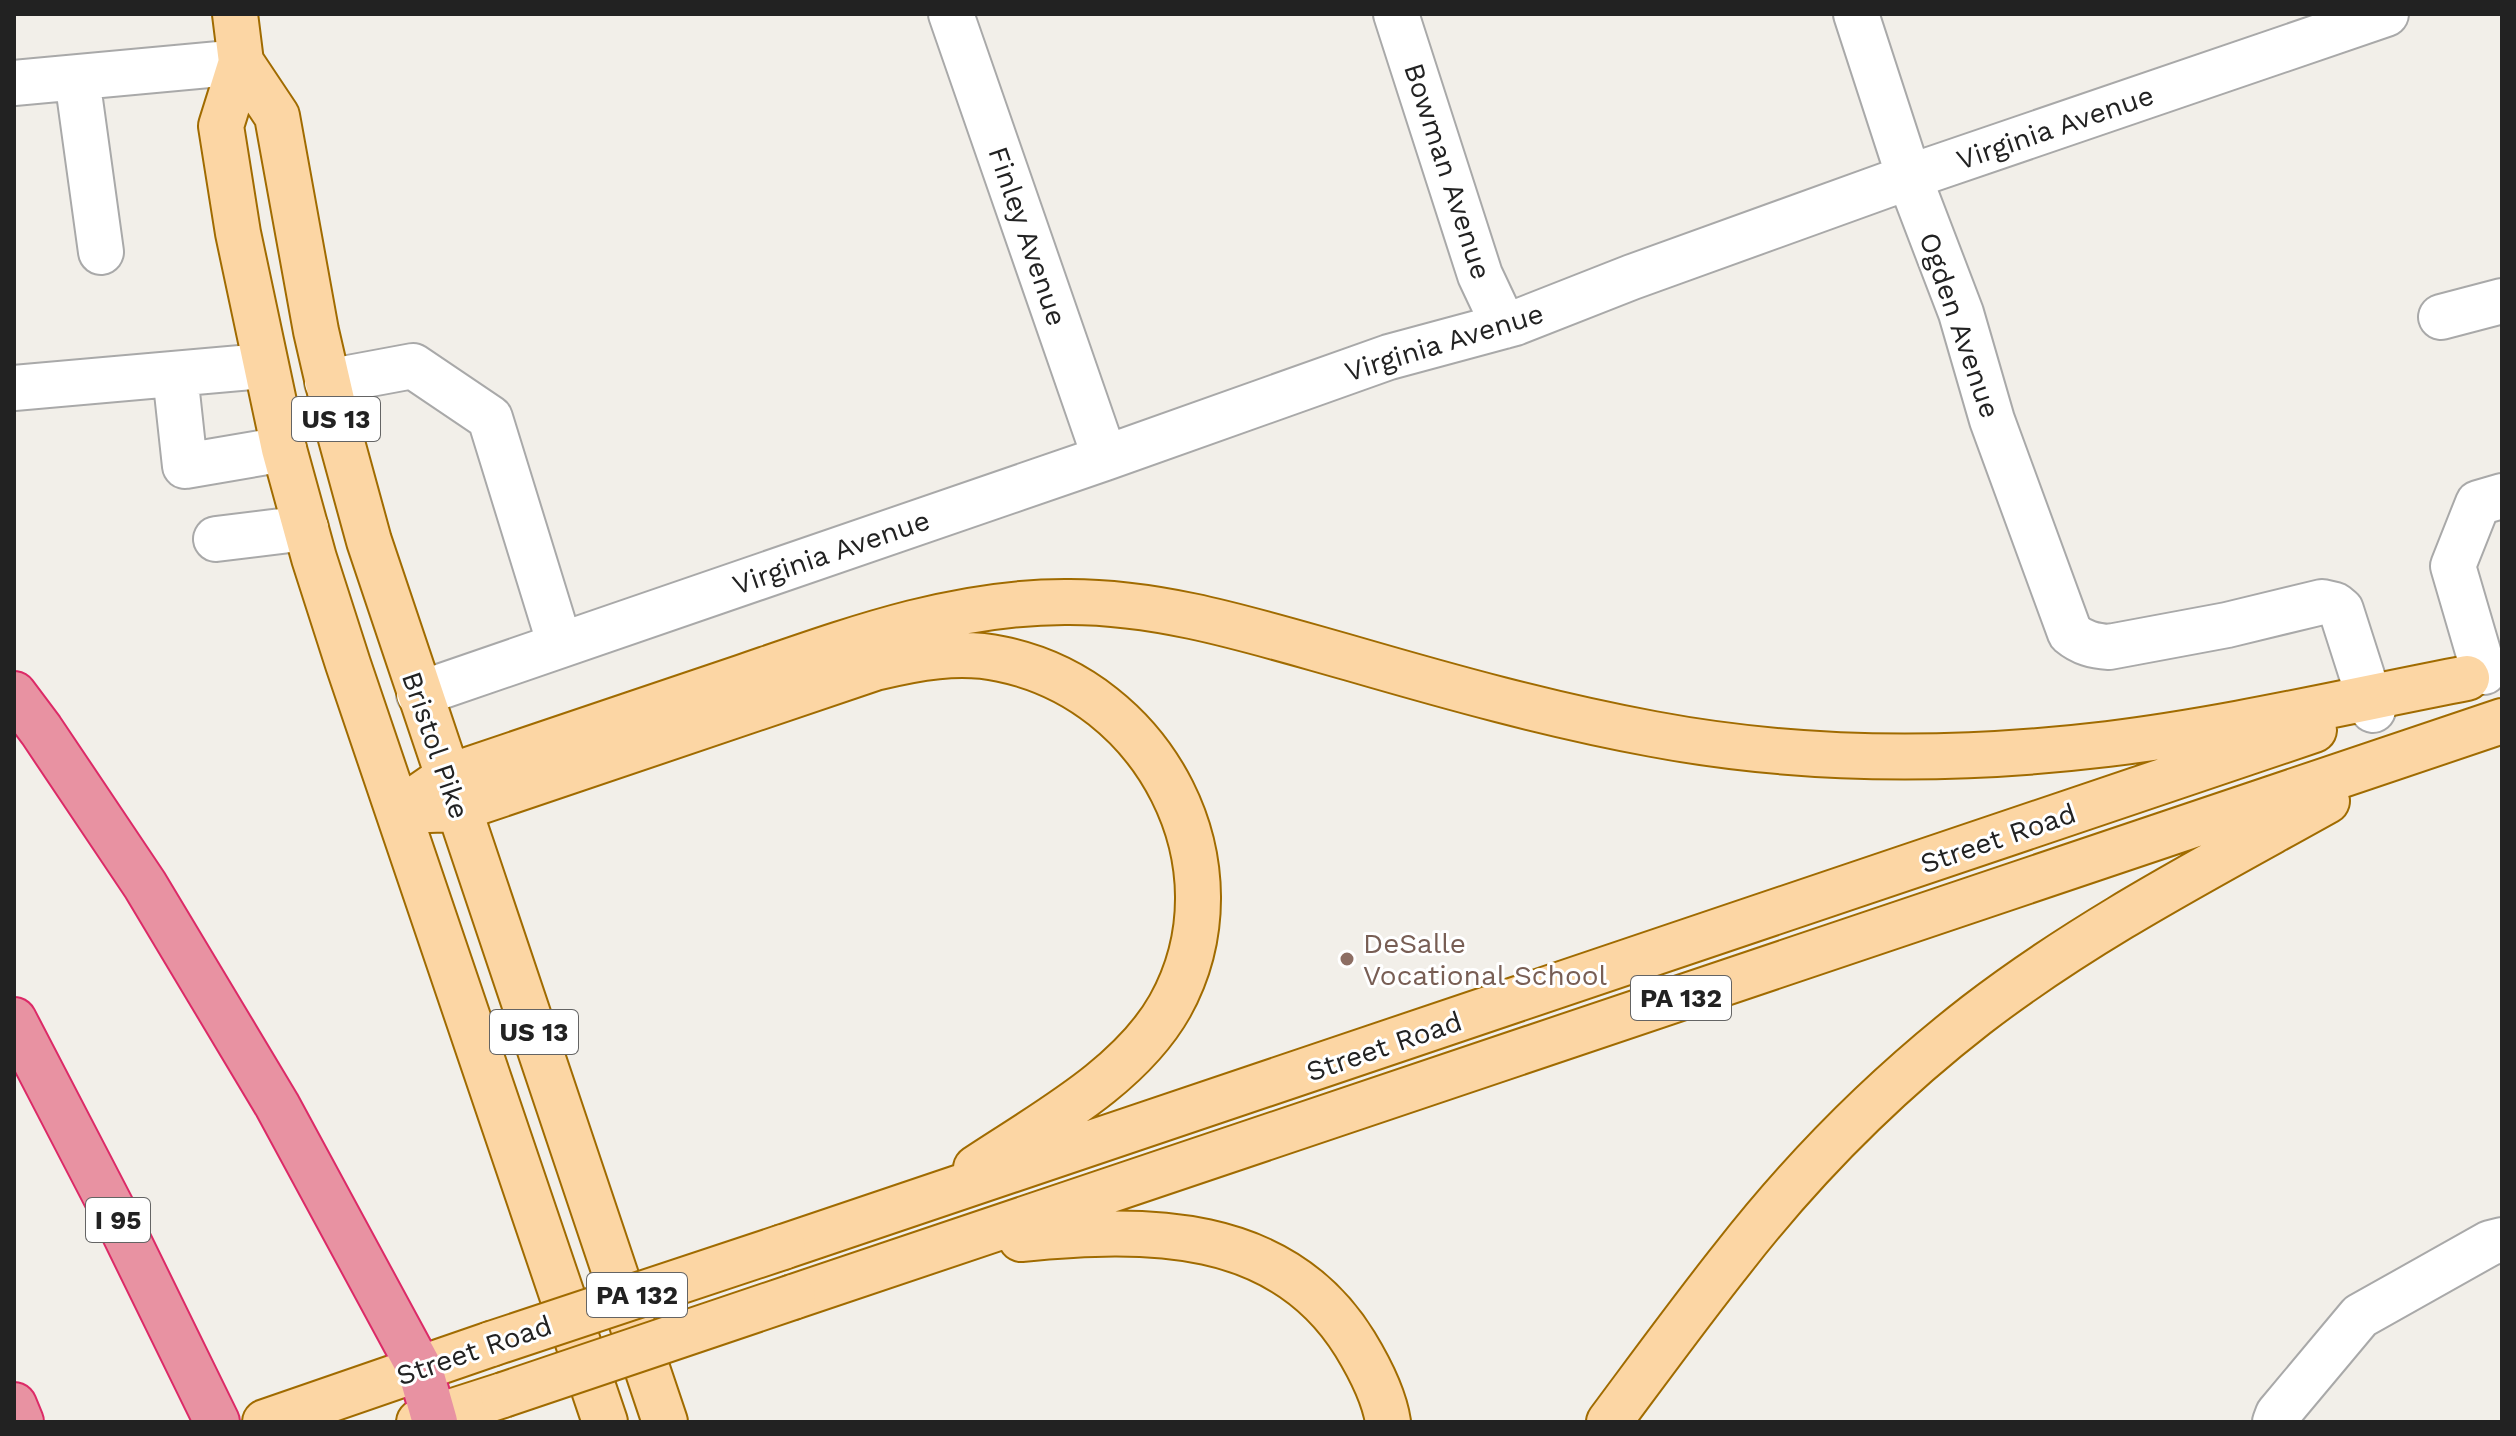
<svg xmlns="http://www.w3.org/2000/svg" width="2516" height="1436" viewBox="0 0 2516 1436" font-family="'Work Sans',sans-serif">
  <rect width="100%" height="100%" fill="#f2efe9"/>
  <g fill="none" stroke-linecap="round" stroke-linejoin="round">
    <defs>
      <path id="minor" d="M951 14 1105 458
        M1396 14 1480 275 1504 326
        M1856 14 1909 177 1961 313 1992 420 2070 633C2082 643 2094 646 2109 647L2227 625 2322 602 2335 605 2341 610 2373 710
        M77 78 101 252
        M14 83 241 62
        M2441 317 2502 301
        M175 374 185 466 284 449
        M327 382 413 366 490 418 560 645
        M14 388 264 366
        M216 539 306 528
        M2484 672 2453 566 2478 503 2502 496
        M419 694 1105 458 1389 357 1515 323 1632 277 1909 177 2386 14
        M2275 1422 2278 1414 2360 1316 2490 1243 2502 1240"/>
      <path id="major" d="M235 14 241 62 221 126 238 233 284 449 314 558 348 664 605 1422
        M241 62 277 116 316 331 340 435 369 541 665 1422
        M429 810 458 809 875 668C916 658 959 650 1001 659 1154 690 1248 865 1170 1006 1130 1077 1042 1124 976 1168
        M398 811 447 777C545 743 644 710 743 677 848 641 952 602 1065 602 1162 601 1257 632 1350 658 1450 687 1550 715 1653 734 1802 762 1957 762 2108 744 2229 729 2348 701 2467 678
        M1021 1239C1144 1227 1281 1224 1355 1344 1369 1367 1384 1395 1388 1422
        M783 1247 2314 730
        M793 1297 2502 721
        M265 1422 491 1344
        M419 1422 503 1395
        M1609 1422C1650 1367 1690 1312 1733 1258 1803 1168 1886 1085 1976 1015 2085 931 2207 868 2327 801"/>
      <path id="highway" d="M14 694 41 730 145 885 277 1105 420 1369 435 1422
        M14 1020 119 1222 217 1422
        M14 1405 21 1422"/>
    </defs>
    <!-- minor casing -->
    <use href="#minor" stroke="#a9a9a9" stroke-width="48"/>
    <!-- major casing -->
    <use href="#major" stroke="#a06b00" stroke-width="48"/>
    <!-- highway casing -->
    <use href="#highway" stroke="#dc2a67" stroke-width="48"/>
    <!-- minor -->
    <use href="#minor" stroke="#fff" stroke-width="44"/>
    <!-- major -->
    <use href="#major" stroke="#fcd6a4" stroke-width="44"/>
    <!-- highway -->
    <use href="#highway" stroke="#e892a2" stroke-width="44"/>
    <defs>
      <path id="major-bridge" d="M491 1344 783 1247
        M503 1395 793 1297"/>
    </defs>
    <!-- major-bridge casing -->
    <use href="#major-bridge" stroke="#a06b00" stroke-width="48" stroke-linecap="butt"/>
    <!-- major-bridge -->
    <use href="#major-bridge" stroke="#fcd6a4" stroke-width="44"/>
  </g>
  <!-- markers -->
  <circle fill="#8d6e63" stroke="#fff" stroke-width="3" cx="1347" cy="959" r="8"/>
  <g text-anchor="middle" stroke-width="6" stroke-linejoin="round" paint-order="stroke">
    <!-- shield labels -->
    <g fill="#fff" stroke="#646464" stroke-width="2">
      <rect x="292" y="397" width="88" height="44" rx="6"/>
      <rect x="1631" y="976" width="100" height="44" rx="6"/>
      <rect x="490" y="1010" width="88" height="44" rx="6"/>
      <rect x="86" y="1198" width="64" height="44" rx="6"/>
      <rect x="587" y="1273" width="100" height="44" rx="6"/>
    </g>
    <g font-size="26" font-weight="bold" fill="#222">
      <text x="336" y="428">US 13</text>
      <text x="1681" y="1007">PA 132</text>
      <text x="534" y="1041">US 13</text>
      <text x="118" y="1229">I 95</text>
      <text x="637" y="1304">PA 132</text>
    </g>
    <!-- street labels -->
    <g font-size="28" fill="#222" stroke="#fff">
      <text transform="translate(2055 127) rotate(-19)" y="10">Virginia Avenue</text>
      <text transform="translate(1448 171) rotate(72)" y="10">Bowman Avenue</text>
      <text transform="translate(1028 236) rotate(71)" y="10">Finley Avenue</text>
      <text transform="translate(1960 325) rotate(71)" y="10">Ogden Avenue</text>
      <text transform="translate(1444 342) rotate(-17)" y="10">Virginia Avenue</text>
      <text transform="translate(831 552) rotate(-19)" y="10">Virginia Avenue</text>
      <text transform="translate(436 745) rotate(71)" y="10">Bristol Pike</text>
      <text transform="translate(1998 838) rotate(-19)" y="10">Street Road</text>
      <text transform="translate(1384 1046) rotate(-19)" y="10">Street Road</text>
      <text transform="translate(474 1350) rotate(-19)" y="10">Street Road</text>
    </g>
    <!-- education labels -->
    <g font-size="28" fill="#785e54" stroke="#fff" text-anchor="start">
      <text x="1363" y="953">DeSalle<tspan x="1363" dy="32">Vocational School</tspan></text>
    </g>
  </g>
  <!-- border -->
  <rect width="2516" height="1436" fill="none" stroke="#222222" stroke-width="32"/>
</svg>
